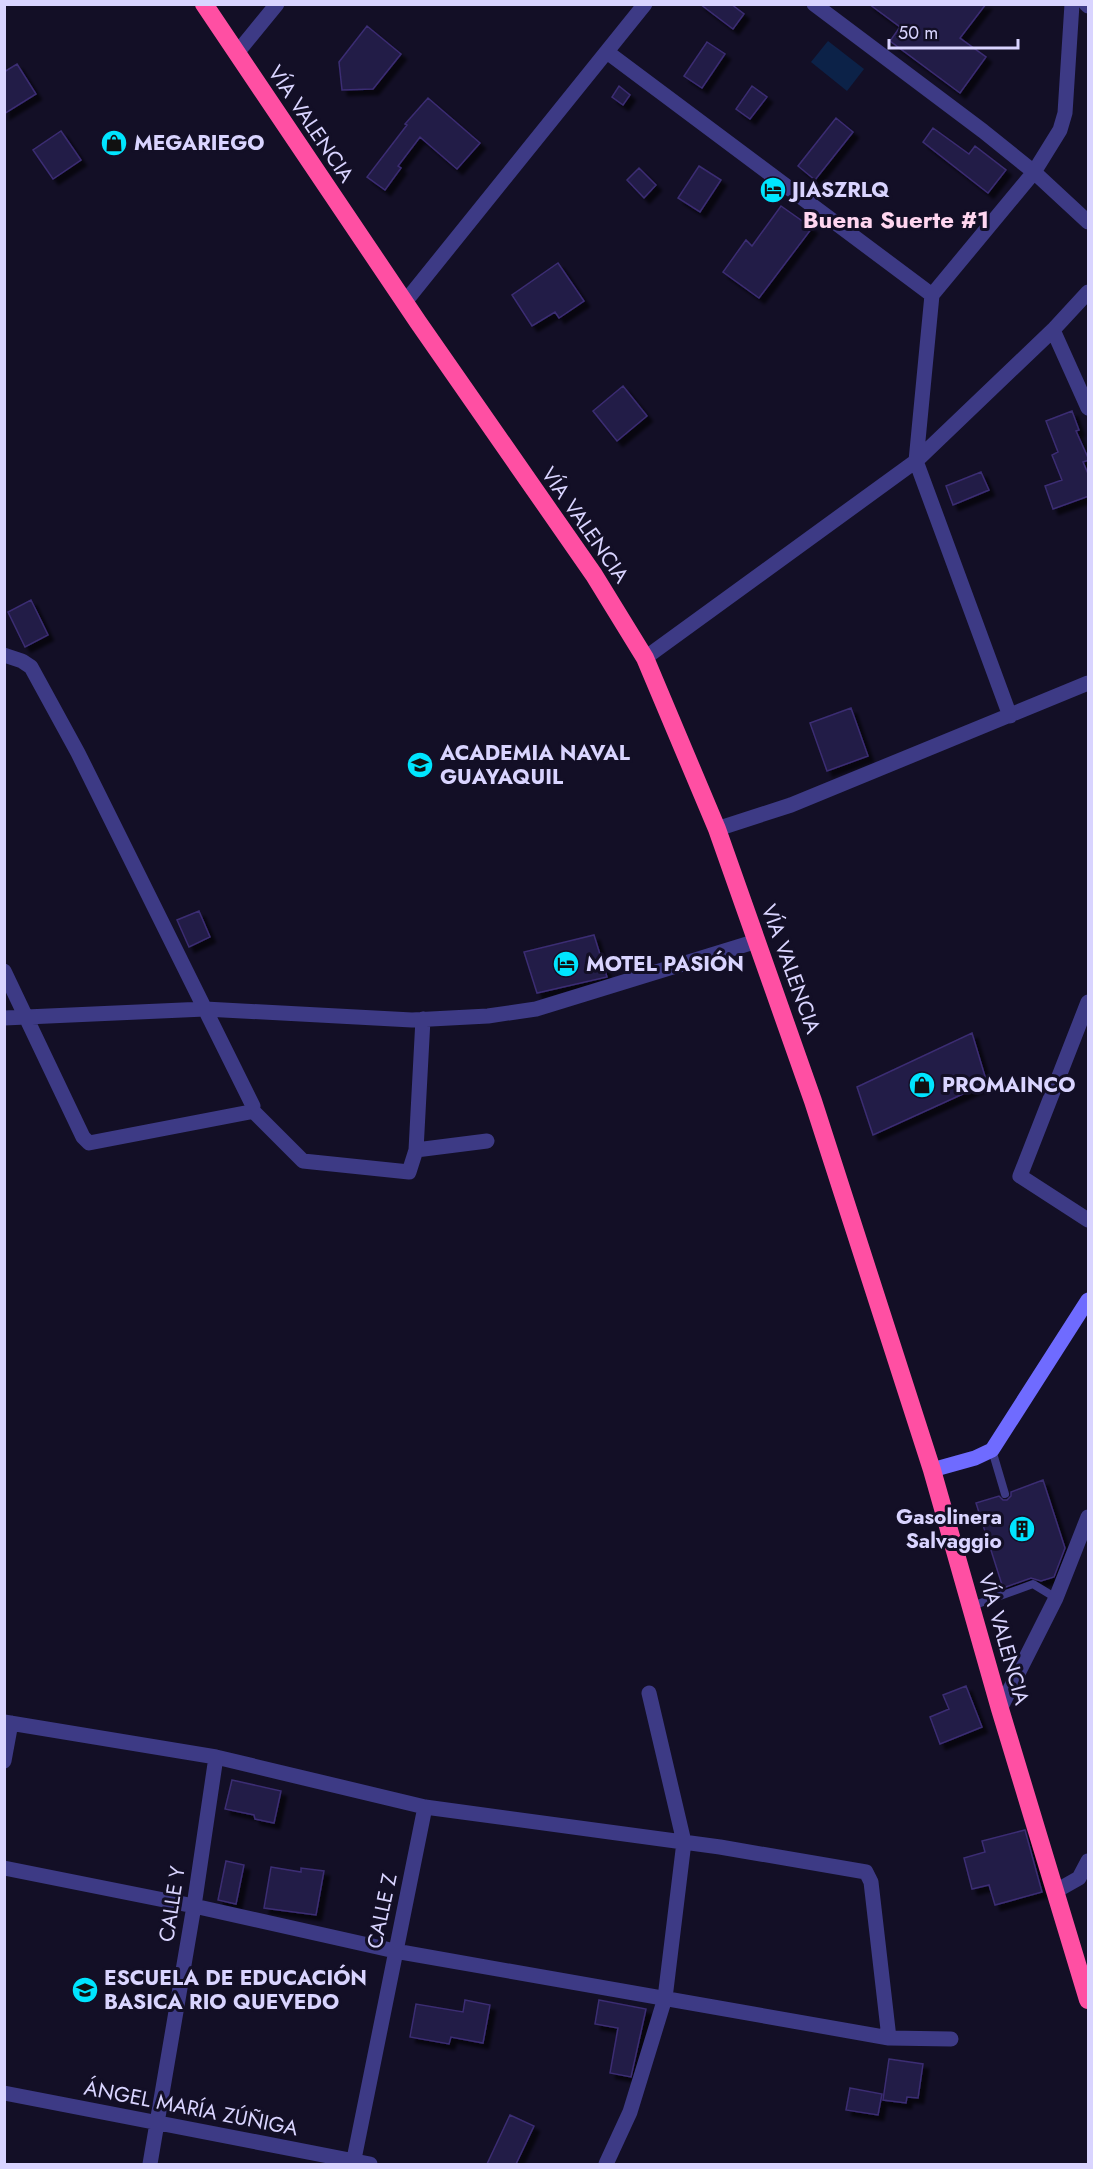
<svg xmlns="http://www.w3.org/2000/svg" width="1093" height="2169" viewBox="0 0 1093 2169" font-family="Jost,sans-serif">
  <defs>
    <filter id="shadow"><feDropShadow dx="5.5" dy="5.5" stdDeviation="1.5" flood-color="#0009"/></filter>
  </defs>
  <rect width="100%" height="100%" fill="#130f26"/>
  <!-- water -->
  <path fill="#0c2248" d="M828 41 864 69 847 91 811 62Z"/>
  <!-- building -->
  <path fill="#241b47" stroke="#3b2d73" stroke-width="1.5" filter="url(#shadow)" d="M700 4H731L744 14 733 29Z
    M869 4H986L960 38 986 57 960 93 890 41 900 27Z
    M367 26 401 54 373 89 342 90 339 62Z
    M707 42 725 54 702 88 684 76Z
    M17 64 36 94 4 114V72Z
    M619 86 630 95 623 105 612 97Z
    M752 86 767 97 750 119 736 109Z
    M428 98 480 143 457 169 420 137 398 166 401 168 385 190 367 177 407 125 405 124Z
    M836 118 853 132 815 180 798 166Z
    M933 128 969 154 975 146 1006 170 988 193 923 142Z
    M61 131 81 160 53 179 33 150Z
    M699 166 721 180 700 212 678 198Z
    M639 168 656 185 644 198 627 180Z
    M781 206 812 228 759 298 723 272 746 240 752 246Z
    M558 263 584 301 559 318 555 312 532 326 512 295Z
    M623 386 647 416 617 441 593 411Z
    M1072 411 1079 430 1076 431 1089 460 1083 462 1089 476V496L1053 509 1045 486 1062 480 1052 455 1058 452 1046 421Z
    M981 472 989 490 953 505 946 486Z
    M31 600 48 635 25 647 8 612Z
    M851 708 868 756 827 771 810 723Z
    M199 911 210 937 189 947 177 920Z
    M594 935 607 977 537 993 524 952Z
    M972 1033 987 1083 873 1135 857 1087Z
    M1043 1480 1065 1548 1054 1577 1041 1581 1031 1578 1003 1588 976 1503 999 1496 1003 1500H1007L1011 1496V1492Z
    M966 1686 982 1727 940 1744 930 1717 949 1709 943 1695Z
    M232 1780 281 1791 274 1823 255 1819 254 1815 225 1809Z
    M1025 1830 1042 1892 995 1905 989 1885 972 1889 964 1858 985 1852 982 1841Z
    M226 1861 244 1865 236 1904 218 1900Z
    M271 1867 301 1872V1868L324 1871 316 1915 264 1908Z
    M465 2000 490 2005 483 2043 451 2037 449 2044 410 2037 416 2004 463 2012Z
    M599 2000 646 2009 631 2077 610 2073 618 2028 595 2024Z
    M889 2059 923 2064 918 2098 907 2097 906 2103 883 2100Z
    M850 2088 882 2094 878 2115 846 2110Z
    M510 2115 534 2126 516 2164H487Z"/>
  <g fill="none" stroke-linecap="round" stroke-linejoin="round">
    <!-- lane -->
    <path stroke="#3d3a85" stroke-width="8" d="M992 1450 1005 1494
      M972 1606 1033 1584 1056 1598"/>
    <!-- street -->
    <path stroke="#3d3a85" stroke-width="15" d="M814 4 983 131 1034 172 1088 222
      M1086 4 1088 6
      M607 52 932 295
      M237 53 277 4
      M405 302 645 4
      M1053 330 1088 408
      M916 461 932 295 1034 172 1060 130 1065 113 1072 4
      M916 461 1053 330 1088 292
      M4 655 22 661 31 667 78 753 253 1106 250 1112 89 1143 83 1137 4 971
      M645 658 916 461 1010 716
      M717 829 791 805 1088 683
      M1088 1002 1020 1176 1088 1220
      M4 1018 205 1009 412 1020 488 1016 536 1009 757 941
      M251 1109 303 1161 409 1172 416 1150 487 1141
      M416 1150 423 1019
      M1000 1709 1056 1598 1088 1517
      M4 1722 216 1757 425 1807 720 1847 866 1872 871 1882 889 2038
      M4 1761 11 1723
      M4 1868 194 1906 395 1951 889 2038 951 2039
      M1056 1891 1079 1878 1088 1861
      M4 2093 370 2164
      M150 2164 194 1906 216 1757
      M353 2164 425 1807
      M606 2164 630 2112 665 1998 684 1842 649 1693"/>
    <!-- secondary -->
    <path stroke="#6f6bff" stroke-width="15" d="M932 1470 975 1458 992 1450 1088 1300"/>
    <!-- highway -->
    <path stroke="#ff4fa3" stroke-width="18" d="M204 4 418 322 594 575 645 658 717 829 813 1101 932 1470 1000 1709 1088 2000"/>
  </g>
  <!-- icons -->
  <defs>
    <symbol id="shop-disc" viewBox="-11 -11 22 22"><circle r="9.5" fill="#00e5ff" stroke="#130f26"/><path d="M-5-2.5h2.3a2.7 3.5 0 0 1 5.4 0H5L5.5 6h-11ZM-1.5-2.5h3a1.5 2.3 0 0 0-3 0Z" fill="#111"/></symbol>
    <symbol id="hotel-disc" viewBox="-11 -11 22 22"><circle r="9.5" fill="#00e5ff" stroke="#130f26"/><path d="M-6-4.5h1.5V1H6V5H4.5V3h-9V5H-6ZM-4 0a1.8 1.8 0 1 1 3.6 0ZM.5 0V-2.5h3Q6-2.5 6 0Z" fill="#111"/></symbol>
    <symbol id="university-disc" viewBox="-11 -11 22 22"><circle r="9.5" fill="#00e5ff" stroke="#130f26"/><path d="M0-5L7-2L0 1L-7-2ZM-4 1L0 2.5L4 1V4Q0 6-4 4Z" fill="#111"/></symbol>
    <symbol id="building-disc" viewBox="-11 -11 22 22"><circle r="9.5" fill="#00e5ff" stroke="#130f26"/><path d="M-4-6H4V6H1V3H-1V6H-4ZM-2.5-4.3h1.7v1.8h-1.7ZM.8-4.3h1.7v1.8H.8ZM-2.5-1h1.7V.8h-1.7ZM.8-1h1.7V.8H.8Z" fill="#111"/></symbol>
    <symbol id="school-disc" viewBox="-11 -11 22 22"><circle r="9.5" fill="#00e5ff" stroke="#130f26"/><path d="M0-5L7-2L0 1L-7-2ZM-4 1L0 2.5L4 1V4Q0 6-4 4Z" fill="#111"/></symbol>
  </defs>
  <g fill-rule="evenodd">
    <use href="#shop-disc" x="99" y="128" width="30" height="30"/>
    <use href="#hotel-disc" x="758" y="175" width="30" height="30"/>
    <use href="#university-disc" x="405" y="750" width="30" height="30"/>
    <use href="#hotel-disc" x="551" y="949" width="30" height="30"/>
    <use href="#shop-disc" x="907" y="1070" width="30" height="30"/>
    <use href="#building-disc" x="1007" y="1514" width="30" height="30"/>
    <use href="#school-disc" x="70" y="1975" width="30" height="30"/>
  </g>
  <g text-anchor="middle" stroke-width="6" stroke-linejoin="round" paint-order="stroke">
    <!-- street labels -->
    <g font-size="21" fill="#d9d4ff" stroke="#130f26">
      <text transform="translate(311 124) rotate(56)" y="7">VÍA VALENCIA</text>
      <text transform="translate(585 525) rotate(55)" y="7">VÍA VALENCIA</text>
      <text transform="translate(791 969) rotate(70)" y="7">VÍA VALENCIA</text>
      <text transform="translate(1004 1639) rotate(74)" y="7">VÍA VALENCIA</text>
      <text transform="translate(172 1904) rotate(-81)" y="7">CALLE Y</text>
      <text transform="translate(382 1911) rotate(-78)" y="7">CALLE Z</text>
      <text transform="translate(191 2108) rotate(11)" y="7">ÁNGEL MARÍA ZÚÑIGA</text>
    </g>
    <!-- poi labels -->
    <g font-size="21" font-weight="bold" fill="#d9d4ff" stroke="#130f26" text-anchor="start">
      <text x="134" y="150">MEGARIEGO</text>
      <text x="792" y="197">JIASZRLQ</text>
      <text x="440" y="760">ACADEMIA NAVAL<tspan x="440" dy="24">GUAYAQUIL</tspan></text>
      <text x="586" y="971">MOTEL PASIÓN</text>
      <text x="942" y="1092">PROMAINCO</text>
      <text x="1002" y="1524" text-anchor="end">Gasolinera<tspan x="1002" dy="24">Salvaggio</tspan></text>
      <text x="104" y="1985">ESCUELA DE EDUCACIÓN<tspan x="104" dy="24">BASICA RIO QUEVEDO</tspan></text>
    </g>
    <!-- quarter labels -->
    <g font-size="24" font-weight="bold" fill="#ffd6f0" stroke="#130f26">
      <text x="896" y="228">Buena Suerte #1</text>
    </g>
  </g>
  <!-- border -->
  <rect width="1093" height="2169" fill="none" stroke="#d9d4ff" stroke-width="12"/>
  <!-- scale -->
  <path d="M889 39v9h129v-9" fill="none" stroke="#d9d4ff" stroke-width="3"/>
  <text x="898" y="39" font-size="18" fill="#d9d4ff" stroke="#130f26" stroke-width="4.5" paint-order="stroke">50 m</text>
</svg>
